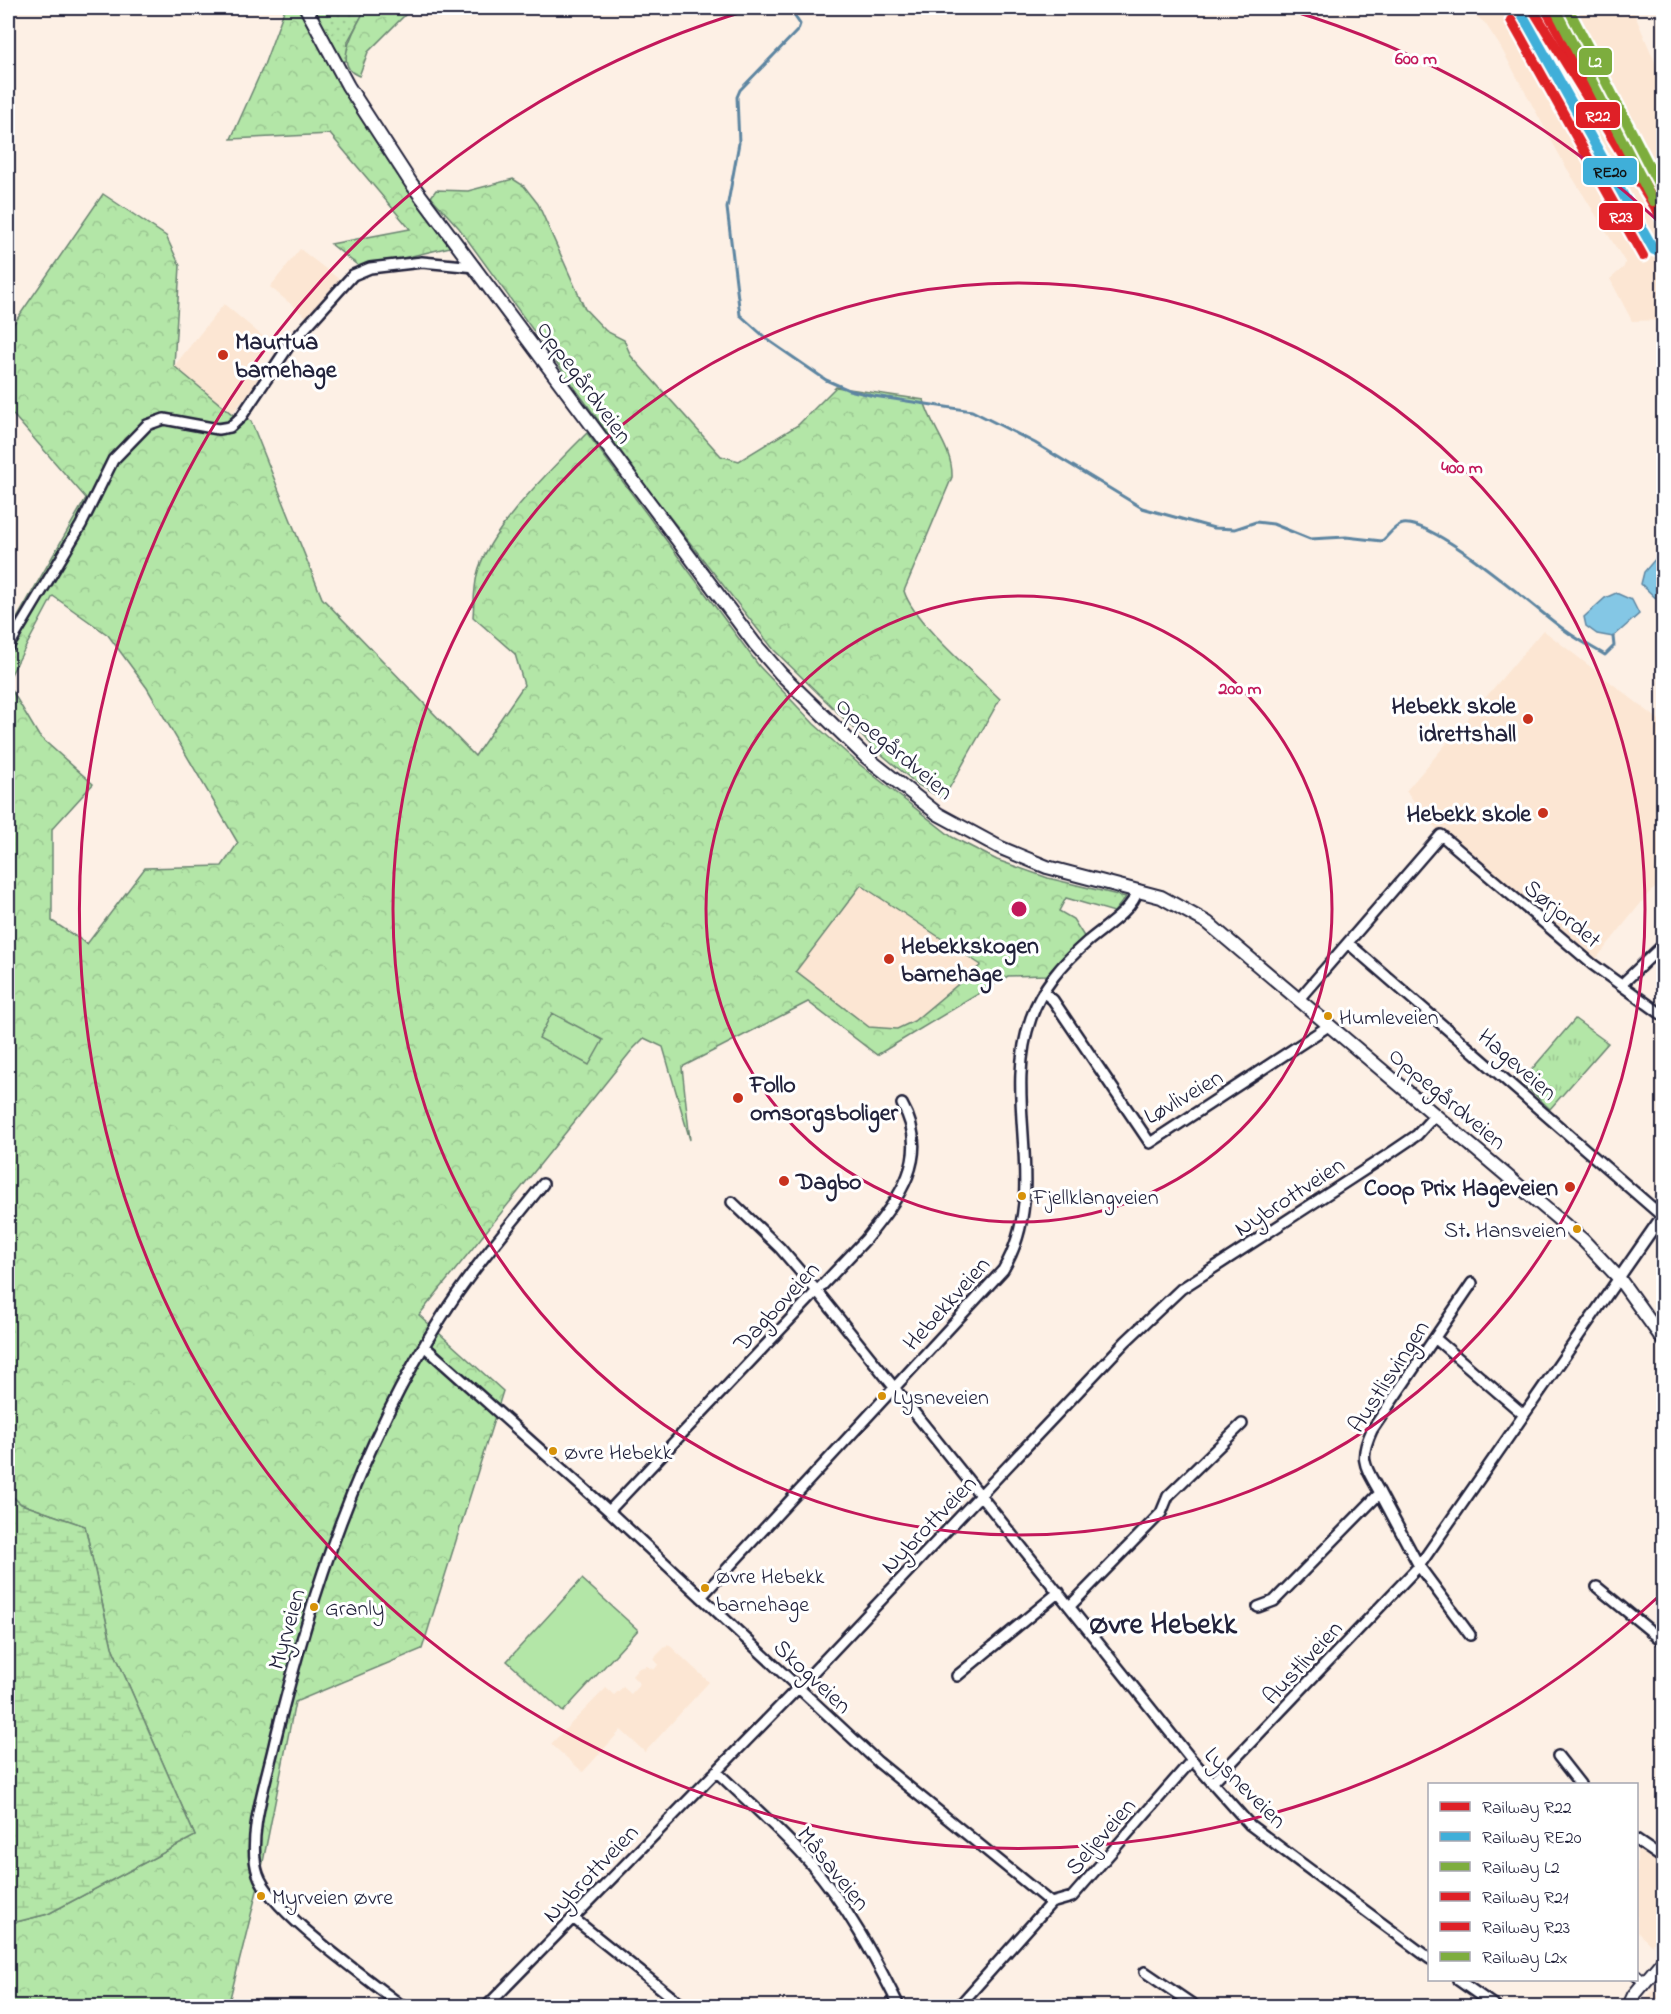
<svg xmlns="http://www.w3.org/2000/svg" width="1671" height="2014" viewBox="0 0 1671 2014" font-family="'Indie Flower',sans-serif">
  <defs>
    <pattern id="grass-dots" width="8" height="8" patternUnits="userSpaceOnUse" patternTransform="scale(1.5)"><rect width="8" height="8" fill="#b3e6a7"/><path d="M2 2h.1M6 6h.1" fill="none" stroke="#9ac591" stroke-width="1.8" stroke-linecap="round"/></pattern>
    <pattern id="forest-crowns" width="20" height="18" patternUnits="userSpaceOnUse" patternTransform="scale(1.5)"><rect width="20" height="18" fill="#b3e6a7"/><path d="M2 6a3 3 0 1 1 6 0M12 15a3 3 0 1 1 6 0" fill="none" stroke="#9ac591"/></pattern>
    <pattern id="wetland-marsh" width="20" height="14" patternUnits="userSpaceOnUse" patternTransform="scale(1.5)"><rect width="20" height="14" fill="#b3e6a7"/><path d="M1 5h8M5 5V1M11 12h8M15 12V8" fill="none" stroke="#9ac591"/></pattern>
    <pattern id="park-tufts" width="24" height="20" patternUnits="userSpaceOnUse" patternTransform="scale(1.5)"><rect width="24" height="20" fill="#b3e6a7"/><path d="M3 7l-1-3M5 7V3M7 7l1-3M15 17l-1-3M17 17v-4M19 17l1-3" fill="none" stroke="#9ac591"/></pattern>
  </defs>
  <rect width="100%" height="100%" fill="#fdf0e5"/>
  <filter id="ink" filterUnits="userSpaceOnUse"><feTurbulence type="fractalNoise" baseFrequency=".0167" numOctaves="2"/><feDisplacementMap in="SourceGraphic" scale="12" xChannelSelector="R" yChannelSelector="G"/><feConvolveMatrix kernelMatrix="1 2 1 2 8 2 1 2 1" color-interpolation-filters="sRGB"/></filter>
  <g filter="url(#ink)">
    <!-- built -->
    <path fill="#fce6d3" d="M1466 8H1632L1663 81V320L1632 321 1610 279 1624 267 1625 262 1566 167 1500 46 1485 23Z
      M300 249 340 280 309 319 270 287Z
      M224 304 272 344 254 366 264 374 232 414 174 366Z
      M1543 630 1663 723V881L1649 893 1592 964 1441 835 1406 791Z
      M861 885 981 965 914 1021 897 1029 869 1027 796 971Z
      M668 1644 709 1682 645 1752 621 1730 583 1772 551 1744 606 1688 614 1695 623 1687 631 1694 640 1684 632 1676 639 1668 647 1666 654 1670 658 1665 653 1659Z
      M1637 1845 1664 1864 1663 1930 1651 1945 1637 1932Z
      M1663 1978V2006H1641L1660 1982Z"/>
    <!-- grass -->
    <path fill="url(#grass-dots)" stroke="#6a8471" stroke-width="1.5" d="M312 8H366L348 41 347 61H338Z"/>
    <!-- forest -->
    <path fill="url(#forest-crowns)" stroke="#6a8471" stroke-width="1.5" fill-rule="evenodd" d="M285 8H298L346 95 450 247 361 268 331 244 410 229 330 134 231 139 264 65Z
      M366 8H412L368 52 359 76C330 66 358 23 366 8Z
      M513 179 524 186 538 204 585 309 606 331 624 340 631 356 721 456 739 461 798 425 836 387 924 400C931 428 953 448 952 477L904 591C914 623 974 673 1000 699L943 799 918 785 874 748 774 650 651 493 459 228 431 197 436 190 468 191Z
      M103 194 166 236 180 266 174 366 232 414 251 421 322 598 475 756 524 685 515 654 473 617C474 603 474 588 477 575 487 531 554 466 587 433L759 666 814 724 859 764 952 837 997 860 1048 878 1126 897 1114 912 1066 898 1059 911 1073 919 1085 938 1047 975 1008 976 877 1055 808 1002 682 1067 690 1140 663 1047 644 1038 632 1050 419 1315 503 1391 422 1649 295 1702 258 1887 228 2006H8V1924L48 1914 195 1836 112 1647 85 1526 21 1504 8 1492V684L39 736 93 784 52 829V921L87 944 145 868 222 866 238 843 147 688 108 635 53 596 8 680V634L86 498 8 409V332ZM861 885 981 965 914 1021 897 1029 869 1027 796 971Z"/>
    <!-- wetland -->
    <path fill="url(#wetland-marsh)" stroke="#6a8471" stroke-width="1.5" d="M8 1493 21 1504 85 1526 112 1647 195 1836 48 1914 8 1924Z"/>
    <!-- park -->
    <path fill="url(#park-tufts)" stroke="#6a8471" stroke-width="1.5" d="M1575 1019 1608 1043 1550 1109 1521 1082Z"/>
    <!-- pitch -->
    <path fill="#b3e6a7" stroke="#6a8471" stroke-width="1.5" d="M552 1013 603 1040 589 1065 539 1038Z
      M582 1579 638 1630 563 1712 507 1661Z"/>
    <!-- water -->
    <path fill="#84c7e5" stroke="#5d85a1" stroke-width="1.5" d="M1663 550V605L1641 584 1644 572Z
      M1616 593 1632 600 1639 614 1613 637 1597 634 1586 626 1584 617 1605 598Z"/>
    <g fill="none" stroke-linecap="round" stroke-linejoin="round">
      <!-- stream -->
      <path stroke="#5d85a1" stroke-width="3" d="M789 8 800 24 798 30 740 90 737 97 739 143 727 208 740 315 768 340 826 380 849 390 874 396 972 411 1035 443 1142 508 1214 528 1235 529 1256 522 1273 524 1310 539 1346 537 1382 541C1388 536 1395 525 1403 524 1436 519 1536 610 1566 631 1578 640 1592 647 1605 655L1614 646 1613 637"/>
      <defs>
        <path id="minor" d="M8 647 81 525 113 460 147 425 164 419 218 429 230 427 241 417 288 347 353 275 370 268 422 262 475 267
          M1348 943 1662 1216
          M1621 985 1664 944
          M1043 992 1053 1000 1150 1143 1330 1025
          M1299 999 1441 835 1592 964 1664 1016
          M732 1202 780 1248 817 1291 1192 1760 1250 1825 1430 1959
          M1436 1339 1523 1414
          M424 1346 609 1511 878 1762 1051 1903
          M1380 1493 1419 1566 1470 1635
          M609 1511 866 1239C899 1198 932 1157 902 1104
          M1597 1587 1664 1642
          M701 1597 1003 1270C1051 1190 1001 1102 1031 1018 1042 987 1062 964 1087 942 1103 928 1132 911 1138 890
          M1070 1606 1161 1513 1168 1496 1242 1424
          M1258 1607 1274 1601 1380 1493C1365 1466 1358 1460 1372 1430L1472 1283
          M957 1676 1059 1592
          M1558 1756 1580 1784
          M716 1771C747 1801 781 1830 809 1862 847 1905 874 1956 899 2006
          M1212 1783 1419 1566 1664 1213
          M1636 1840 1664 1859
          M573 1918 683 2006
          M1145 1972 1195 2006
          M1636 1975 1644 1982
          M1458 1980 1495 2006
          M402 2006C368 1979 270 1911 258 1874 246 1838 267 1778 275 1741 311 1593 359 1447 441 1318 471 1270 508 1228 543 1184
          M487 2006 797 1689 1126 1341 1181 1289 1389 1154 1417 1135 1435 1115
          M959 2006 1051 1903 1072 1897 1192 1760"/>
        <path id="secondary" d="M306 8 348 86 411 183 755 644 781 674 866 757 938 814 1001 848 1047 867 1161 897 1208 923 1583 1240 1618 1277 1664 1341
          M1629 2006 1634 1995 1664 1959"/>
      </defs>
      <!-- minor casing -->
      <use href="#minor" stroke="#22223b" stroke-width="14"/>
      <!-- secondary casing -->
      <use href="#secondary" stroke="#22223b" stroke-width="16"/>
      <!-- minor -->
      <use href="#minor" stroke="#fff" stroke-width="9"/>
      <!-- secondary -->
      <use href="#secondary" stroke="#fff" stroke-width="12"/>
      <!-- rail -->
      <path stroke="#22223b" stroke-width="3" stroke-dasharray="9 4.5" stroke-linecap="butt" d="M1517 8 1664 267
        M1544 8 1552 21"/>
      <defs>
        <path id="rail-1" d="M1532 8 1664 222"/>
        <path id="rail-2" d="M1522 14 1654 250"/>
        <path id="rail-3" d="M1568 8 1664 195"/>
        <path id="rail-4" d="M1545 8 1664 219"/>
        <path id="rail-5" d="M1511 20 1643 256"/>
        <path id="rail-6" d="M1557 13 1653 201"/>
      </defs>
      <!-- rail-1 casing -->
      <use href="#rail-1" stroke="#fff" stroke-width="15"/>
      <!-- rail-2 casing -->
      <use href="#rail-2" stroke="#fff" stroke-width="15"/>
      <!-- rail-3 casing -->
      <use href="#rail-3" stroke="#fff" stroke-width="15"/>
      <!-- rail-4 casing -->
      <use href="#rail-4" stroke="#fff" stroke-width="15"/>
      <!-- rail-5 casing -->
      <use href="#rail-5" stroke="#fff" stroke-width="15"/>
      <!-- rail-6 casing -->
      <use href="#rail-6" stroke="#fff" stroke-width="15"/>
      <!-- rail-1 -->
      <use href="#rail-1" stroke="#df2027" stroke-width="10"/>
      <!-- rail-2 -->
      <use href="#rail-2" stroke="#3fafd9" stroke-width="10"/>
      <!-- rail-3 -->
      <use href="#rail-3" stroke="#7dad3e" stroke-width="10"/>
      <!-- rail-4 -->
      <use href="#rail-4" stroke="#df2027" stroke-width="10"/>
      <!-- rail-5 -->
      <use href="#rail-5" stroke="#df2027" stroke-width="10"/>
      <!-- rail-6 -->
      <use href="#rail-6" stroke="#7dad3e" stroke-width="10"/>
    </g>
  </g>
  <!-- distance rings -->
  <g fill="none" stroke="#c2185b" stroke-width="3">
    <circle cx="1019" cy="909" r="313"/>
    <circle cx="1019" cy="909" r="626"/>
    <path d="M1659 1596A939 939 0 1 1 752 9M1286 9A939 939 0 0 1 1659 222"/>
  </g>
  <!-- markers -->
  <g fill="#c8321e" stroke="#fff" stroke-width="2">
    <circle cx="223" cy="355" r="6"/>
    <circle cx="1528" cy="719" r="6"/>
    <circle cx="1543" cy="813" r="6"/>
    <circle cx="889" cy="959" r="6"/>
    <circle cx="738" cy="1098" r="6"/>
    <circle cx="784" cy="1181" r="6"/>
    <circle cx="1570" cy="1187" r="6"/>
  </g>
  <g fill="#d79209" stroke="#fff" stroke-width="2">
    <circle cx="1328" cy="1016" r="5"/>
    <circle cx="1022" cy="1196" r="5"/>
    <circle cx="1577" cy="1229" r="5"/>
    <circle cx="882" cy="1396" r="5"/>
    <circle cx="553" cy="1451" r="5"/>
    <circle cx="705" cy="1588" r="5"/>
    <circle cx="314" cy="1607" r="5"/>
    <circle cx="261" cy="1896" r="5"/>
  </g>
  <g text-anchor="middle" stroke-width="6" stroke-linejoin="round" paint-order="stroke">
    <!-- bus labels -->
    <g font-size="22" fill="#22223b" stroke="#fff" text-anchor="start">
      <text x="1339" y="1024">Humleveien</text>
      <text x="1033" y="1204">Fjellklangveien</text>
      <text x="1566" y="1237" text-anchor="end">St. Hansveien</text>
      <text x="893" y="1404">Lysneveien</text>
      <text x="564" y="1459">Øvre Hebekk</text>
      <text x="716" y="1583">Øvre Hebekk<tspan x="716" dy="28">barnehage</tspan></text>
      <text x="325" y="1615">Granly</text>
      <text x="272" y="1904">Myrveien Øvre</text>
    </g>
    <!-- poi labels -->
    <g font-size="24" font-weight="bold" fill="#22223b" stroke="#fff" text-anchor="start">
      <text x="235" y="349">Maurtua<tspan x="235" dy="28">barnehage</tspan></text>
      <text x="1516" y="713" text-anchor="end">Hebekk skole<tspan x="1516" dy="28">idrettshall</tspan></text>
      <text x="1531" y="821" text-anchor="end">Hebekk skole</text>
      <text x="901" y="953">Hebekkskogen<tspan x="901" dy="28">barnehage</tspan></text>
      <text x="750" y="1092">Follo<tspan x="750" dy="28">omsorgsboliger</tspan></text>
      <text x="796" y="1189">Dagbo</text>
      <text x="1558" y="1195" text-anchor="end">Coop Prix Hageveien</text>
    </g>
    <!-- street labels -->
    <g font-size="24" fill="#22223b" stroke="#fff">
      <text transform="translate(585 382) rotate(54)" y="8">Oppegårdveien</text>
      <text transform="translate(895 748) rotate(40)" y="8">Oppegårdveien</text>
      <text transform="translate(1563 913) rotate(40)" y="8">Sørjordet</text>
      <text transform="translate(1518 1064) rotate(41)" y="8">Hageveien</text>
      <text transform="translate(1183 1096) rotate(-30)" y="8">Løvliveien</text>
      <text transform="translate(1448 1098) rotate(40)" y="8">Oppegårdveien</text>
      <text transform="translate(1289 1196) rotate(-33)" y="8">Nybrottveien</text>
      <text transform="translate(946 1303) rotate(-48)" y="8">Hebekkveien</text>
      <text transform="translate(776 1306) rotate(-47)" y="8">Dagboveien</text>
      <text transform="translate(1388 1376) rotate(-57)" y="8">Austlisvingen</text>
      <text transform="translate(928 1524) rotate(-46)" y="8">Nybrottveien</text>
      <text transform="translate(286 1629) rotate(-74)" y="8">Myrveien</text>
      <text transform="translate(1302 1662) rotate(-47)" y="8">Austliveien</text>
      <text transform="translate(813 1676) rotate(43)" y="8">Skogveien</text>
      <text transform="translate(1246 1787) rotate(45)" y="8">Lysneveien</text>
      <text transform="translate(1100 1836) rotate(-49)" y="8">Seljeveien</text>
      <text transform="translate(834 1868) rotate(51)" y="8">Måsaveien</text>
      <text transform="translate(590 1873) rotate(-46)" y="8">Nybrottveien</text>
    </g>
    <!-- district labels -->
    <g font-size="30" font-weight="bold" fill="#22223b" stroke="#fff">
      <text x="1163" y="1633">Øvre Hebekk</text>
    </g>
  </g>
  <circle cx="1019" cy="909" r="9" fill="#c2185b" stroke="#fff" stroke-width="3"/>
  <g font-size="18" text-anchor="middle" font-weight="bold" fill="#c2185b" stroke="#fff" stroke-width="6" stroke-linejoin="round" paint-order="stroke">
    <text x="1416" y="64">600 m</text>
    <text x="1462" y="473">400 m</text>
    <text x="1240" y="694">200 m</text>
  </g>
  <g stroke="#fff" stroke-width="2">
    <rect x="1578" y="47" width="35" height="29" rx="6" fill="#7dad3e"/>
    <rect x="1575" y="101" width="46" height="28" rx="6" fill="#df2027"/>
    <rect x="1582" y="157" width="56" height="29" rx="6" fill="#3fafd9"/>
    <rect x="1598" y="202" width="46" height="29" rx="6" fill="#df2027"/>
  </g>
  <g font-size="16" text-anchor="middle" font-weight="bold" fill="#fff">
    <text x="1595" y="67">L2</text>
    <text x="1598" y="121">R22</text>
    <text x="1621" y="222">R23</text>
  </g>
  <g font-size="16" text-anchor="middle" font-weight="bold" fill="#111">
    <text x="1610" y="177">RE20</text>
  </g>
  <!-- margin -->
  <rect width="1671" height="2014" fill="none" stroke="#fff" stroke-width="30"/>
  <rect x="15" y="15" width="1641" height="1984" fill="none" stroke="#22223b" stroke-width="2" filter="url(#ink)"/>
  <!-- legend -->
  <rect x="1428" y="1783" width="210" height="198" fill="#ffffff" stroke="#a7a7b1" stroke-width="1.5"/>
  <rect x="1440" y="1802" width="30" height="9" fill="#df2027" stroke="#a7a7b1" stroke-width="1.5"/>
  <text x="1482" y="1813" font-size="18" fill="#22223b">Railway R22</text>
  <rect x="1440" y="1832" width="30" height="9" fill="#3fafd9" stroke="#a7a7b1" stroke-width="1.5"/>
  <text x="1482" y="1843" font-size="18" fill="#22223b">Railway RE20</text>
  <rect x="1440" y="1862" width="30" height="9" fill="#7dad3e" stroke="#a7a7b1" stroke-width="1.5"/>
  <text x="1482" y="1873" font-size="18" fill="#22223b">Railway L2</text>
  <rect x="1440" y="1892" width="30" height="9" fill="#df2027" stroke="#a7a7b1" stroke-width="1.5"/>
  <text x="1482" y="1903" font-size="18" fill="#22223b">Railway R21</text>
  <rect x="1440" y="1922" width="30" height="9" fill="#df2027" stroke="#a7a7b1" stroke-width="1.5"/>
  <text x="1482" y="1933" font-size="18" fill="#22223b">Railway R23</text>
  <rect x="1440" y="1952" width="30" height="9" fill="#7dad3e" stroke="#a7a7b1" stroke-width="1.5"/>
  <text x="1482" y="1963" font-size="18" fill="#22223b">Railway L2x</text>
</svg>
